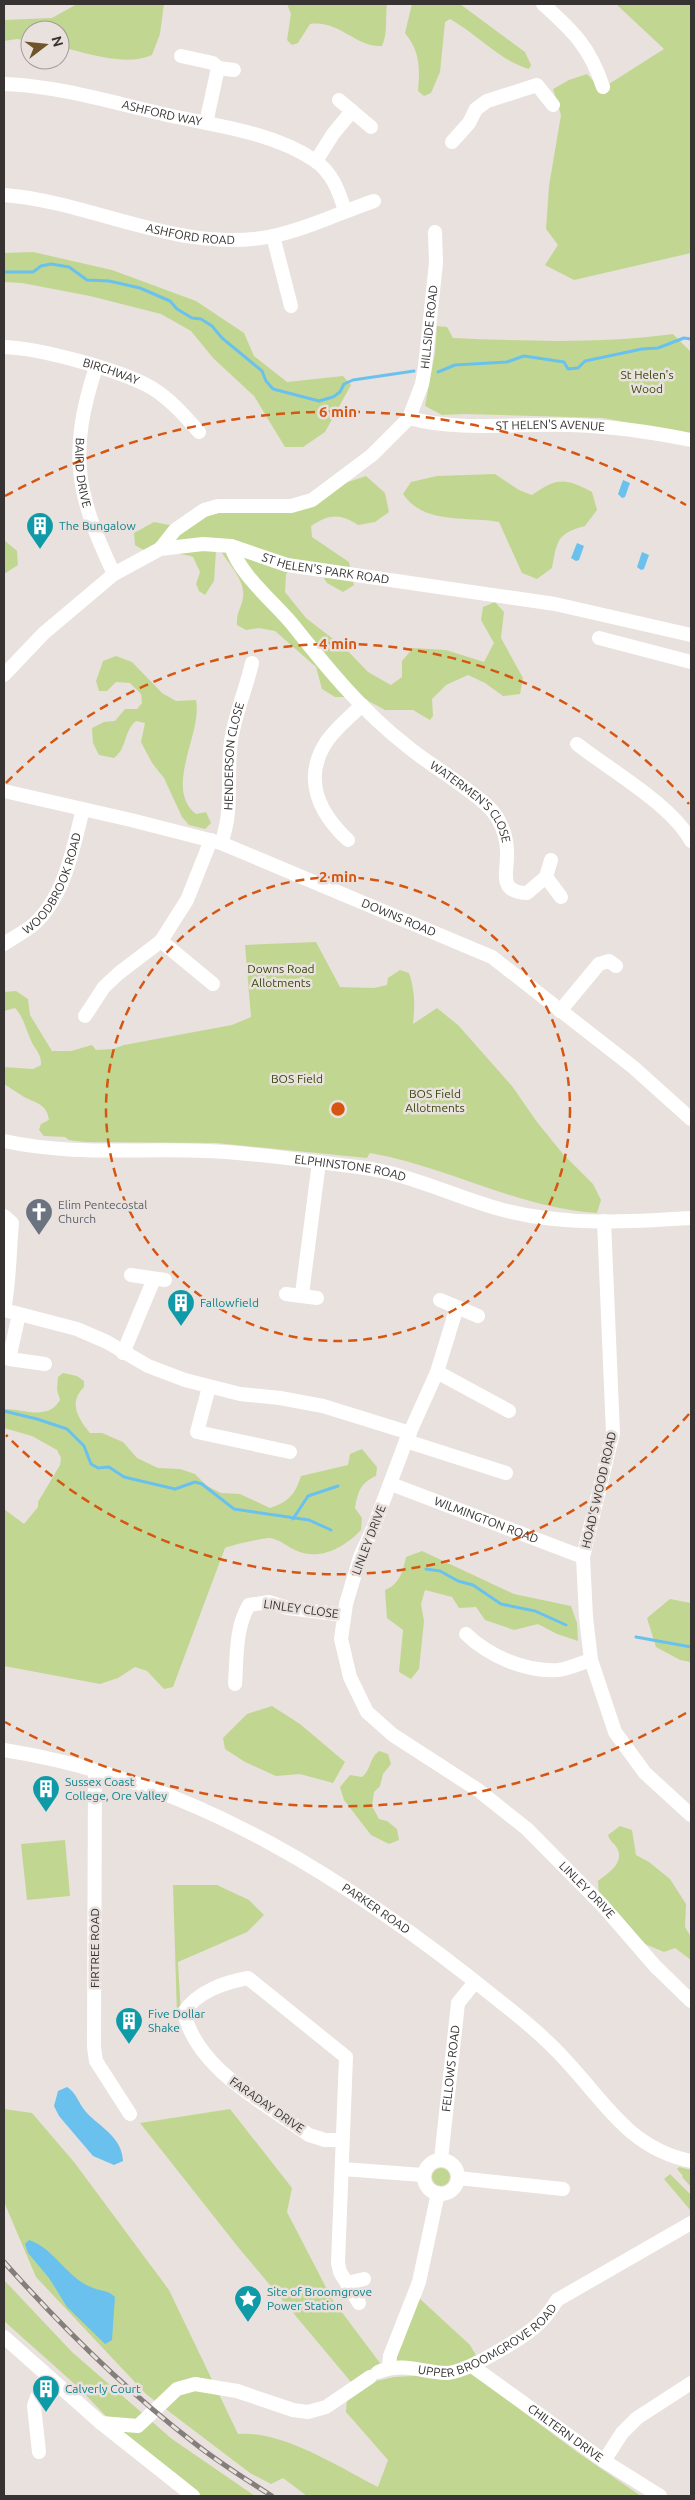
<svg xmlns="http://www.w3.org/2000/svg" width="695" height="2500" viewBox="0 0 695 2500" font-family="Ubuntu,sans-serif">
  <rect width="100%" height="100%" fill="#e9e1dd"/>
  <!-- green -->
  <path fill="#c1d791" d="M77 4H164L160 34 152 55C123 67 89 53 60 47V30H30V41L17 39 4 41V20L52 18Z
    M287 4H387C385 19 388 33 382 46 356 48 340 20 310 24L298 43 292 45 287 40 291 14Z
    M412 4H460L525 52 531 65 529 69C500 61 477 34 450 19L445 22 440 72 431 93 424 96 418 91C420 67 420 52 405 33Z
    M616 4H691V253L574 280 545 265 558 245 546 229 549 186 561 115 553 89 569 80 587 74 601 89 664 49Z
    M33 252 112 270 196 301 244 333 254 356 287 382 343 376 351 385 325 432 303 447H285L254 396 213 358 191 331 161 314 90 296 22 283 4 282V253Z
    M437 326 447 327 453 338C526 341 599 344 673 334L691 352V434L603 418 464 414 442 415 425 406 435 353Z
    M495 474 519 490 532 495C557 477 566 478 592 492L597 510 585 526C557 533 557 541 552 568L537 579 522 573 499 522C466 516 424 525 403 494L411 482 437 476Z
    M366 476 385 493 389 512 375 522 358 525C340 513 329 514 311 526L312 537 349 562 354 585 343 592 327 583 314 562H299L286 574 285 592 306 618 346 649 368 672 391 685 402 677V661L413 648 446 650 484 662 494 643 481 620 483 607 495 602 504 612 501 638 523 678 520 694 503 696 485 683 468 675 446 685 432 699 433 716 430 720 413 710H385L361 697H335L322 689 316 667 275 631 259 628 246 630 237 625C236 613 241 609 243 598 246 581 229 565 221 551H216L214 581 205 595 199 591 196 584 200 572 193 557C174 550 151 557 135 545L134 533 154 522 169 525 186 519 232 509 261 511Z
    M4 540 17 551 18 565 4 574Z
    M116 656 132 662 162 693 176 701 196 700C203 733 163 788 196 814L206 812 211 823 205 829 189 825 182 817 164 778 152 763 141 742 145 723 136 721C123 732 128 747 114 758L99 755 93 743 92 728 104 722 115 721 125 709H137L142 703 141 694 130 683 116 682 107 691H99L96 681 103 661Z
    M316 942 340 987 374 988 387 985 388 978 400 970 409 973C415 991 415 1005 413 1024L437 1008 458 1025 512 1086 537 1122 563 1154 593 1184 601 1200 597 1213C514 1207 450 1167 370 1153L367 1158 216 1143 85 1142 69 1140 65 1137 44 1136 39 1130 41 1124 49 1120C47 1104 36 1103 24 1097 17 1093 11 1088 4 1084V1067L33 1069 41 1065C42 1053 33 1048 30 1038 25 1027 24 1018 15 1008L4 1011V992L16 991 28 999 30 1015 52 1051H71L92 1045 96 1050 113 1049 124 1045 232 1025 251 1017 245 945Z
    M63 1373 77 1376 84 1381V1387C68 1403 78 1418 90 1433H102L123 1442 137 1458 158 1468 180 1469 195 1474 207 1486 221 1493 240 1494 270 1508C288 1502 295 1495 301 1476L348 1465 350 1454 362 1449 377 1467 376 1476C360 1483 358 1492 355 1508L362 1518 361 1530C345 1547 319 1562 295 1550 286 1546 281 1540 270 1538 263 1538 232 1545 225 1548L173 1687 164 1689 147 1671 135 1667 118 1678 100 1684 4 1666V1509L24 1524 38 1507V1502L60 1465 61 1458 57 1450 32 1436 4 1428V1409C24 1409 48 1421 60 1400L57 1390 58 1377Z
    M422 1551 514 1594 571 1606 577 1623 578 1641 557 1634 538 1624 514 1630 485 1620 476 1607 459 1608 452 1597 425 1590 421 1604 424 1621 419 1669 411 1679 399 1672 403 1630 387 1618 385 1590C400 1584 403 1571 406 1557Z
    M670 1599 691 1603V1662L680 1660 656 1647 647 1618Z
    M272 1706 300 1724 345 1762 333 1783 300 1774 276 1776 245 1762 225 1749 223 1738 247 1714Z
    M379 1751 388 1754 391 1764 383 1774 380 1786 374 1792 372 1806 379 1819 387 1821 397 1829 399 1840 389 1844 371 1835 344 1800 340 1787 350 1775 362 1777C372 1769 368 1760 379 1751Z
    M620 1826 632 1830 636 1855 649 1862 670 1879 686 1904 685 1927 691 1937V1960L675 1948 664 1952 645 1944 599 1896 598 1881C608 1873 625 1863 617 1848 614 1843 610 1842 608 1835Z
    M65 1840 70 1896 27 1900 21 1844Z
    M173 1885H217L249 1900 264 1915 247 1932 178 1962 181 2016H177Z
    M4 2109 32 2113 74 2162 169 2290 238 2434C282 2430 339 2467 378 2487L388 2460 346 2412 347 2398 372 2382 394 2377 471 2373 577 2452 641 2496H307L283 2478 271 2484 250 2473 146 2394 36 2277 4 2202Z
    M230 2109 292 2188 287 2212 332 2299 380 2363 351 2382 238 2247 140 2123Z
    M679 2167 691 2170V2187L682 2177 683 2176 677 2169Z
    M432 2177a9 9 0 1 1 18 0a9 9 0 1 1-18 0Z
    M670 2174 691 2195V2211L664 2179Z
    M4 2280 72 2352 172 2439 255 2496H201L121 2432 78 2387 4 2321Z
    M418 2297 470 2345 477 2357 446 2369 393 2362Z"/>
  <!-- water -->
  <path fill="#6ac1ee" d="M623 480 630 483 625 497 622 498 618 494Z
    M577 543 584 546 579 560 576 561 571 558Z
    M642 552 649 555 644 569 641 570 637 567Z
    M67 2087C77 2093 78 2103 86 2112 101 2128 122 2137 123 2161L114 2165 93 2156 59 2116 54 2106 58 2091Z
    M29 2240C54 2248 66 2277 91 2287 101 2292 107 2289 115 2297L112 2340 105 2344 67 2307 49 2278 28 2253 25 2244Z"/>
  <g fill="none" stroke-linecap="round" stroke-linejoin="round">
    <!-- stream -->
    <path stroke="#6ac1ee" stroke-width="3" d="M4 272H33L41 266 51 264 69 267 87 280 109 281 140 288 170 301 177 309 192 318 201 319 212 326 222 338 262 371 266 381 273 389 319 401 333 397 340 392 344 384 353 380 414 371
      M438 372 455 365 507 362 524 356 564 362 568 369 578 368 585 361 642 349 658 348 684 338 691 339
      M4 1411 37 1419 67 1429 84 1446 91 1464 98 1468 109 1467 124 1477 175 1489 195 1482 202 1484 234 1509 309 1520 331 1530
      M293 1519 308 1496 338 1486
      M426 1569 440 1571 458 1581 473 1585 501 1604 535 1611 566 1625
      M636 1637 691 1647"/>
    <!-- minor -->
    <g stroke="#fff" stroke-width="14">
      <path d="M543 4C573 31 590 47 603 87"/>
      <path d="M181 56 213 63 218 68 206 123"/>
      <path d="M218 68 234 70"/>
      <path id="s1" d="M4 84C61 86 117 104 172 116 219 126 274 133 314 160 332 172 339 191 345 211"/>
      <path d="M339 100 371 127"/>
      <path d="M452 142 469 123 476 109 487 101 537 85 553 105"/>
      <path d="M316 161 333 134 352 111"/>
      <path id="s2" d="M4 195C94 202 182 255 273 236 308 229 341 212 374 201"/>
      <path d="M273 236 291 306"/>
      <path id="s3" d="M4 347C39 348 121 370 152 388 170 399 185 416 199 432"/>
      <path id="s4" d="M96 367C68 453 76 494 114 574"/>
      <path id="s5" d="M409 418C460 432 517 423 570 425 611 426 651 432 691 440"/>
      <path id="s6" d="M231 546C239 574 274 602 293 625 327 668 363 712 407 746 421 758 438 768 453 779 467 790 489 803 498 819 503 828 507 841 507 852 508 872 497 892 527 893L546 877 551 860"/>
      <path id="s7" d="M160 549 175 530 204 510 218 506H291L312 500 372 455 409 418 422 384 425 366 436 263 435 232"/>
      <path d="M599 638 691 662"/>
      <path id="s8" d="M4 675 44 633 114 574 160 549 203 544 231 546 287 565 555 604 691 635"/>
      <path d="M577 744C610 770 672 805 691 841"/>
      <path id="s9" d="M4 791 131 820 221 843 492 957 633 1067 691 1119"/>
      <path d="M348 840C319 813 302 778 327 741 337 727 350 717 362 705"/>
      <path id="s10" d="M221 843C234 810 226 776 231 741 235 714 246 689 252 663"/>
      <path d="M546 877 561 897"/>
      <path d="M161 941 213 984"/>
      <path id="s11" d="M4 944C13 938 24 932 33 925 65 897 73 848 83 809"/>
      <path d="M560 1011 599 964 609 961 616 966"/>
      <path d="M85 1016 104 987 119 973 161 941 187 900 211 840"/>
      <path id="s12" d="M4 1141C73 1156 137 1148 207 1151 258 1153 308 1161 358 1167 409 1173 454 1197 503 1210 564 1226 628 1222 691 1218"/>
      <path d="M4 1216 12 1223C9 1254 10 1279 4 1310"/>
      <path d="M604 1221 613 1433 583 1557 586 1617 591 1660 615 1732 645 1773 691 1815"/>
      <path d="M131 1275 165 1280"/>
      <path d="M286 1294 317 1298"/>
      <path d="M302 1294 319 1162"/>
      <path d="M440 1300 478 1316"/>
      <path id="s13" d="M457 1307 437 1372 406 1441 374 1526 360 1557 346 1604 341 1639 350 1677 367 1712 393 1735 478 1790 527 1829 603 1906 655 1966 691 2001"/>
      <path d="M4 1310 77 1329 107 1342 148 1366 185 1380 240 1394 280 1398 323 1406 410 1433"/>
      <path d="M19 1314 9 1359 45 1364"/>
      <path d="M123 1353 154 1279"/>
      <path d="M437 1372 509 1411"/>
      <path d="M209 1387 197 1432 290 1452"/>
      <path d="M406 1441 506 1473"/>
      <path id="s14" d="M391 1484 583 1557"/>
      <path d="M466 1634C489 1656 525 1672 558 1670 568 1669 581 1663 591 1660"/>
      <path d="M235 1684C237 1658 235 1628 249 1605L269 1602 288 1608 344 1615"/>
      <path id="s15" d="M4 1750C196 1780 354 1883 502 2003 525 2021 550 2042 569 2064 607 2105 631 2149 691 2161"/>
      <path d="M95 1771 94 2047 96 2061 130 2114"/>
      <path d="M343 2140H325L309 2135C265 2103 196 2069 184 2012 197 1992 225 1982 248 1978L346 2057 338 2263 340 2272 359 2303"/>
      <path id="s16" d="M441 2159 458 2003 475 1982"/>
      <circle cx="441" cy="2177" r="17"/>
      <path d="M342 2169 423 2175"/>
      <path d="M458 2178 563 2189"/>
      <path d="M347 2283 364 2279"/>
      <path d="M4 2337 101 2423 193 2496"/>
      <path id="s17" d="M472 2366 604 2461 660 2496"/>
      <path d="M389 2367 390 2356 419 2282 438 2193"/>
      <path id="s18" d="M378 2372C405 2362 420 2372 446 2373 466 2373 519 2340 535 2327 545 2319 551 2310 557 2300L691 2223"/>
      <path d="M101 2423 138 2426 177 2389 195 2384 237 2391 293 2410 308 2412 326 2407 370 2377"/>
      <path d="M39 2452 34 2406 37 2397 53 2381"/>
      <path d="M604 2461 622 2433 637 2418 691 2383"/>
    </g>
    <defs>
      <path id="rail" d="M4 2262C62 2327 124 2389 193 2442 218 2462 245 2479 272 2496"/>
    </defs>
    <!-- rail casing -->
    <use href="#rail" stroke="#847e7c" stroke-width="5"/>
    <!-- rail -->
    <use href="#rail" stroke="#e9e1dd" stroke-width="3" stroke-dasharray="9" stroke-linecap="butt"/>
  </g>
  <!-- distance rings -->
  <g fill="none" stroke="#d65510" stroke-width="2.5" stroke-dasharray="9 6">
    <circle cx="338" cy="1109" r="232"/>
    <path d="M689 1414A465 465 0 0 1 6 1435M6 783A465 465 0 0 1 689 804"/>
    <path d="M686 1713A697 697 0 0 1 5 1722M5 496A697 697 0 0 1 686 505"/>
  </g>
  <!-- icons -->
  <defs>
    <symbol id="building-pin" viewBox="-11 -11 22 30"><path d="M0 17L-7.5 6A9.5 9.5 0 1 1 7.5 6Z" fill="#0f9aa8" stroke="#e9e1dd"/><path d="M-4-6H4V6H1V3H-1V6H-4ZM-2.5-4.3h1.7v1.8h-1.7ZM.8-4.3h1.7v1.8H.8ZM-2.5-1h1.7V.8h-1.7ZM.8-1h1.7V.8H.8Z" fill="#fff"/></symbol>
    <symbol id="church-pin" viewBox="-11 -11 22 30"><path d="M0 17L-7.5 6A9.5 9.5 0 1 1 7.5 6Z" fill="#6b7280" stroke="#e9e1dd"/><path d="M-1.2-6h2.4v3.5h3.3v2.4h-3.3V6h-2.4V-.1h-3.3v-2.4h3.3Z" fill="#fff"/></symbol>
    <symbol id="sight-pin" viewBox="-11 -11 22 30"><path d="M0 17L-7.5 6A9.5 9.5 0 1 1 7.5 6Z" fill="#0f9aa8" stroke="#e9e1dd"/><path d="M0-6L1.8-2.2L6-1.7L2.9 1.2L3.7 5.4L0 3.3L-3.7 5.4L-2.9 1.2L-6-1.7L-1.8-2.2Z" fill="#fff"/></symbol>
  </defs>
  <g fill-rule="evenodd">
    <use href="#building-pin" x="24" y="510" width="32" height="43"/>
    <use href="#church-pin" x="23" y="1196" width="32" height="43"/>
    <use href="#building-pin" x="165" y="1287" width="32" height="43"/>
    <use href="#building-pin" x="30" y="1773" width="32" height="43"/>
    <use href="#building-pin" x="113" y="2005" width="32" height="43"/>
    <use href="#sight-pin" x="232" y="2283" width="32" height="43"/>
    <use href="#building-pin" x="30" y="2373" width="32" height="43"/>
  </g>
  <g text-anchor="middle" stroke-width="5" stroke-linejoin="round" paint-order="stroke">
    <!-- street labels -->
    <g font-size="12" fill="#363332" stroke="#e9e1dd">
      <text dy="4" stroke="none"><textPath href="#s1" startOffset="161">ASHFORD WAY</textPath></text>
      <text dy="4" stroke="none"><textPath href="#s2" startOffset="191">ASHFORD ROAD</textPath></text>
      <text dy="4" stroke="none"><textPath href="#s7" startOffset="390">HILLSIDE ROAD</textPath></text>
      <text dy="4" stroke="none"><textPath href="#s3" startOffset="110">BIRCHWAY</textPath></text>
      <text dy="4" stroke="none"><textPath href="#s5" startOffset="142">ST HELEN'S AVENUE</textPath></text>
      <text dy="4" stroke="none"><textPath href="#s4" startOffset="108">BAIRD DRIVE</textPath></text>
      <text dy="4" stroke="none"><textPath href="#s8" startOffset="371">ST HELEN'S PARK ROAD</textPath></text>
      <text dy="4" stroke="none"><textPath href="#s10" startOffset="88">HENDERSON CLOSE</textPath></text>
      <text dy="4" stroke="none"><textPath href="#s6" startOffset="354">WATERMEN'S CLOSE</textPath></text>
      <text dy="4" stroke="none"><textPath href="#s11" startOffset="81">WOODBROOK ROAD</textPath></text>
      <text dy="4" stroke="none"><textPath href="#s9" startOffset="416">DOWNS ROAD</textPath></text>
      <text dy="4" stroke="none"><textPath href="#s12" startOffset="348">ELPHINSTONE ROAD</textPath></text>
      <text transform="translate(599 1490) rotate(-77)" y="4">HOAD'S WOOD ROAD</text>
      <text dy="4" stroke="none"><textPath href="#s14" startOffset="102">WILMINGTON ROAD</textPath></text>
      <text transform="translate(369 1540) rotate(-69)" y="4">LINLEY DRIVE</text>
      <text transform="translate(301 1609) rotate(8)" y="4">LINLEY CLOSE</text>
      <text dy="4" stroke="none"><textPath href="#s13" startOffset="715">LINLEY DRIVE</textPath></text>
      <text dy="4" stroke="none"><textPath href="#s15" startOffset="408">PARKER ROAD</textPath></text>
      <text transform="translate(95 1948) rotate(-90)" y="4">FIRTREE ROAD</text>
      <text dy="4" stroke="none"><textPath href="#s16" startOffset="91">FELLOWS ROAD</textPath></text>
      <text transform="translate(267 2105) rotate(35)" y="4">FARADAY DRIVE</text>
      <text dy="4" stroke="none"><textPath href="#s18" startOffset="120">UPPER BROOMGROVE ROAD</textPath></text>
      <text dy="4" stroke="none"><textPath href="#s17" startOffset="115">CHILTERN DRIVE</textPath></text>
    </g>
    <!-- park labels -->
    <g font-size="12" fill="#37460c" stroke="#e9e1dd">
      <text x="647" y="379">St Helen's<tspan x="647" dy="14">Wood</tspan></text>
      <text x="281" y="973">Downs Road<tspan x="281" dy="14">Allotments</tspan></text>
      <text x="297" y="1083">BOS Field</text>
      <text x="435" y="1098">BOS Field<tspan x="435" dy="14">Allotments</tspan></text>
    </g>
    <!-- culture labels -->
    <g font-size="12" fill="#0d838f" stroke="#e9e1dd" text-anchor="start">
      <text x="59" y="530">The Bungalow</text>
      <text x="200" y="1307">Fallowfield</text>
      <text x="65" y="1786">Sussex Coast<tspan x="65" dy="14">College, Ore Valley</tspan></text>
      <text x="148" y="2018">Five Dollar<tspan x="148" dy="14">Shake</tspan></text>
      <text x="267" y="2296">Site of Broomgrove<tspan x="267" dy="14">Power Station</tspan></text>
      <text x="65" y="2393">Calverly Court</text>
    </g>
    <!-- worship labels -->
    <g font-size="12" fill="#5b616d" stroke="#e9e1dd" text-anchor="start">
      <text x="58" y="1209">Elim Pentecostal<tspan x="58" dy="14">Church</tspan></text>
    </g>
  </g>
  <circle cx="338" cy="1109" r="8" fill="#d65510" stroke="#e9e1dd" stroke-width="2.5"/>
  <g font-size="15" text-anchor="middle" font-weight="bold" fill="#d65510" stroke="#e9e1dd" stroke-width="5" stroke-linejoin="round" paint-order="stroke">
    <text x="338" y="417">6 min</text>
    <text x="338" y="649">4 min</text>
    <text x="338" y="882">2 min</text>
  </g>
  <!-- border -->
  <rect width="695" height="2500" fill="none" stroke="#363332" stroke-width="10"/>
  <!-- north arrow -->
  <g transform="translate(45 45) rotate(74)"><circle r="24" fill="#e9e1dd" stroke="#a19b99"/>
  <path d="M0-4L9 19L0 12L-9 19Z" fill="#6e5426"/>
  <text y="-8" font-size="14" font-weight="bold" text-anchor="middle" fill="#363332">N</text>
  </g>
</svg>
